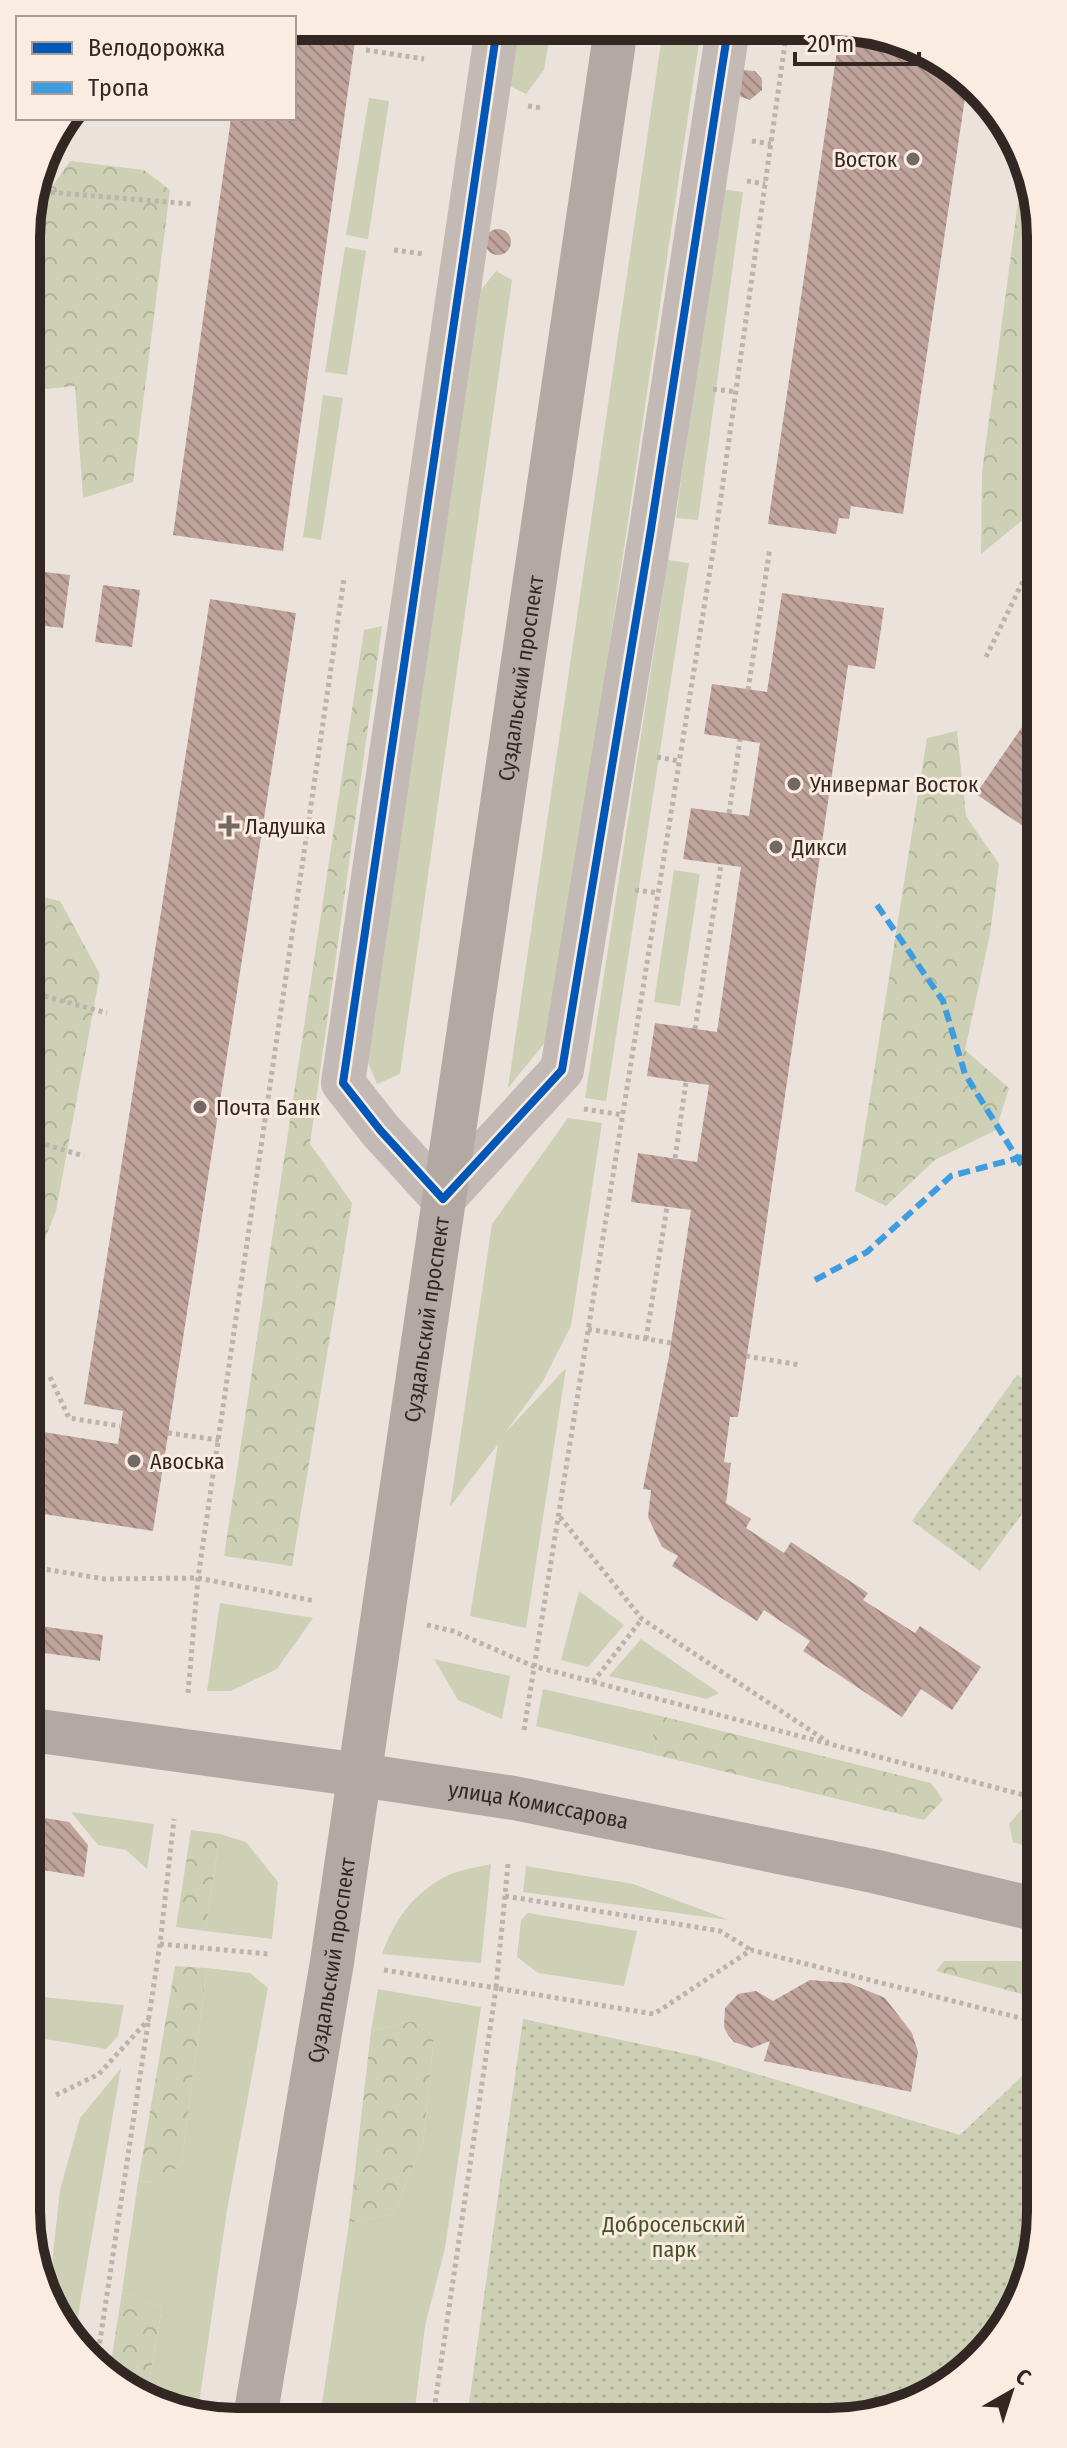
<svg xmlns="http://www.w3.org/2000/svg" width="1067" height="2448" viewBox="0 0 1067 2448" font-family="'Fira Sans Condensed',sans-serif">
  <defs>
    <pattern id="forest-crowns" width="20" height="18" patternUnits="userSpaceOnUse" patternTransform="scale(2)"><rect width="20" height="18" fill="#cdd0b4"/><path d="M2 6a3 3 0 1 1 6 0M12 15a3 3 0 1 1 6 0" fill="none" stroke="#b0b39b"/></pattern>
    <pattern id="park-dots" width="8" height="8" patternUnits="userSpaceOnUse" patternTransform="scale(2)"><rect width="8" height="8" fill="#cdd0b4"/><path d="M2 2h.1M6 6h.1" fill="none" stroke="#b0b39b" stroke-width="1.8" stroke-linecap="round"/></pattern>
    <pattern id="building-back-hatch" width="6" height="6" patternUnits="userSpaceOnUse" patternTransform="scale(2)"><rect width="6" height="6" fill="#c0a49c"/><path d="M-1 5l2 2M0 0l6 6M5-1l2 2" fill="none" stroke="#9d867f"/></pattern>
  </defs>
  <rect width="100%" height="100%" fill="#ebe3db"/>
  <!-- green -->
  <path fill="#cdd0b4" d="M516 28H551L544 70 526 94 508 85Z
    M663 29H701L552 1034 508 1088Z
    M369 98 389 101 368 239 346 235Z
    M721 189 743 192 698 520 676 518Z
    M345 247 366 251 347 375 325 372Z
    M496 271 512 280 400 1074 377 1084 367 1060 481 290Z
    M323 395 343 398 321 540 303 537Z
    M668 560 689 563 606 1101 585 1098Z
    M674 870 700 874 680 1006 654 1002Z
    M568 1118 602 1123 571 1326 543 1381 505 1433 566 1368 526 1628 470 1616 498 1444 450 1507 492 1224Z
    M579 1591 624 1625 588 1667 561 1660Z
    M220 1603 313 1618 277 1669 231 1691H207Z
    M641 1639 719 1693 707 1699 609 1676Z
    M434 1659 510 1676 502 1719 458 1700Z
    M543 1689 665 1717 653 1734 656 1755 536 1726Z
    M71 1812 154 1824 147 1869 126 1850 98 1845Z
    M220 1834 246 1842 278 1882 272 1939 205 1931Z
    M491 1864 481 1963 382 1954C394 1921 412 1895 443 1878 456 1870 476 1868 491 1864Z
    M526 1866 633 1884 729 1920 523 1892Z
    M528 1913 637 1931 624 1986 538 1973 517 1957 521 1920Z
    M207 1968 250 1973 268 1988 227 2210 197 2418 147 2393 162 2307 122 2292 138 2182 158 2181 181 2165Z
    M378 1989 481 2007 445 2248 425 2326 414 2417H320L349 2223 393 2214 423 2143 434 2036 414 2021 371 2031Z
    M32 1996 124 2005 118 2036 106 2049 33 2037Z
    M121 2068 75 2333 49 2291 60 2190 80 2118Z"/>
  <!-- forest -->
  <path fill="url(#forest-crowns)" d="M70 161 144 170 170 190 133 482 83 498 75 386 27 391V231L38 207Z
    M1023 164 1034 182 1035 510 981 554 982 472Z
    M382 626 310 1144 352 1203 292 1566 224 1556 364 630Z
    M957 731 966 816 999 864 990 934 965 1050 1009 1088 996 1130 935 1160 886 1206 855 1191 927 738Z
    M29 894 60 901 100 974 56 1211 30 1277 29 1046 42 983 29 964Z
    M665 1717 931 1783 943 1800 924 1820 656 1755 653 1734Z
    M1022 1809 1039 1814V1850L1013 1842 1009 1824Z
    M191 1830 220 1834 205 1931 176 1927Z
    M944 1961H1040V1999L936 1971Z
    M175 1966 207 1968 181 2165 158 2181 138 2182Z
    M414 2021 434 2036 423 2143 393 2214 349 2223 371 2031Z
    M122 2292 162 2307 147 2393 109 2375Z"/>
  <!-- park -->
  <path fill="url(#park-dots)" d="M1017 1375 1038 1384V1492L980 1571 912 1521Z
    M523 2019 697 2056 960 2135 1040 2059 1041 2225 997 2340 947 2387 885 2415 467 2417Z"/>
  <!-- building -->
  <path fill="url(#building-back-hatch)" d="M294 26 357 27 283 551 173 535 231 118H294Z
    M840 30H870L968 78 903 514 851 506 849 519 839 518 836 534 768 524Z
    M743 70 755 71 762 79V90L750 100 736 95Z
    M485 242a13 13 0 1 1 26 0a13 13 0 1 1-26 0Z
    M28 570 70 575 63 628 28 624Z
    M103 585 140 590 132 647 95 642Z
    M782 593 884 608 875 669 848 665 738 1417H730L724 1462 731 1463 726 1503 751 1519 746 1528 784 1553 791 1542 868 1593 863 1600 915 1633 920 1626 981 1667 952 1710 921 1689 902 1717 803 1651 810 1641 764 1610 757 1621 672 1566 678 1556 662 1547 648 1517 651 1490 643 1489 669 1356 691 1210 631 1202 638 1153 697 1162 709 1085 647 1076 655 1023 717 1032 741 867 683 859 691 808 749 816 760 743 704 734 712 684 767 692Z
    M210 599 296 613 153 1531 31 1512V1430L118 1444 123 1411 84 1404Z
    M1024 724 1036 731V835L976 794Z
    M33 1625 103 1635 100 1661 31 1651Z
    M32 1816 69 1822 88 1845 84 1877 43 1870 41 1886 32 1885Z
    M810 1980 849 1983 885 1998 912 2033 918 2052 911 2092 764 2061 770 2041 752 2048 734 2042 728 2035 724 2027 725 2008 738 1994 756 1991 773 2001Z"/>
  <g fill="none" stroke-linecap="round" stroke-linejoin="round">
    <!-- path -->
    <path stroke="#bcb3ad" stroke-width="5" stroke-dasharray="4 4" stroke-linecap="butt" d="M366 50 424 59
      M528 106 542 108
      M752 141 771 144
      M747 181 765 184
      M35 191 191 204
      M394 250 424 254
      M713 389 736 392
      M986 657 1024 579 1035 544
      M748 690 770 548
      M657 757 679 761
      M729 813 740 740
      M635 890 658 893
      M29 992 107 1013
      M695 1029 721 865
      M584 1109 623 1115
      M30 1140 84 1156
      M675 1158 686 1082
      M588 1329 671 1343
      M646 1339 667 1207
      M746 1356 800 1365
      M50 1377 69 1418 120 1426
      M168 1433 219 1440
      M560 1517 642 1619 828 1742
      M31 1567 105 1579 198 1578 315 1601
      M427 1625 453 1631 533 1666 1039 1799
      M593 1682 642 1619
      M188 1693 198 1578 344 579
      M524 1730 715 539 787 29
      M508 1864 496 1988 654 2014 751 1950 1040 2023
      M505 1896 720 1931 751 1950
      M160 1944 268 1954
      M384 1970 496 1988 433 2417
      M56 2095 99 2074 149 2019
      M96 2367 160 1944 174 1819"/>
    <!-- minor -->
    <path stroke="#c3bab5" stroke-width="44" d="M497 28 343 1083 380 1130 443 1199 562 1070 651 529 728 29"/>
    <!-- major -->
    <g stroke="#b2a9a4" stroke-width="44">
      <path id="s1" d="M32 1730 360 1775 514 1798 873 1871 1039 1910"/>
      <path id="s2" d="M255 2418 332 1962 616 28"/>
    </g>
    <!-- quiet -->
    <path stroke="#3e9ce0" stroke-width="6" stroke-dasharray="12 6" stroke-linecap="butt" d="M877 905 943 1001 965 1074 1030 1179 1037 1197
      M815 1280 867 1252 951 1176 1037 1153"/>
    <defs>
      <path id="cycleway" d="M497 28 343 1083 380 1130 443 1199 562 1070 651 529 728 29"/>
    </defs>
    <!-- cycleway casing -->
    <use href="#cycleway" stroke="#faece0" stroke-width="13"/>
    <!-- cycleway -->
    <use href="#cycleway" stroke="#0057b8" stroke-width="8"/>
  </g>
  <!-- markers -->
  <g fill="#736964" stroke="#faece0" stroke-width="3">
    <circle cx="913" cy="159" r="8"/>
    <circle cx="794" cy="784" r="8"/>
    <path d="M225 814h8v8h8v8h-8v8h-8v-8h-8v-8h8z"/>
    <circle cx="776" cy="847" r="8"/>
    <circle cx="200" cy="1107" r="8"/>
    <circle cx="134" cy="1461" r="8"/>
  </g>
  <g text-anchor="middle" stroke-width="6" stroke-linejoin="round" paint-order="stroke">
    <!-- poi labels -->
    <g font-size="22" fill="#332724" stroke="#faece0" text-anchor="start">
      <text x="897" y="167" text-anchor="end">Восток</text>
      <text x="810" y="792">Универмаг Восток</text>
      <text x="245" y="834">Ладушка</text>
      <text x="792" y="855">Дикси</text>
      <text x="216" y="1115">Почта Банк</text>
      <text x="150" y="1469">Авоська</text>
    </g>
    <!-- street labels -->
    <g font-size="22" fill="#332724" stroke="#faece0">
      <text dy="8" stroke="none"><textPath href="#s2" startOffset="1760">Суздальский проспект</textPath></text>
      <text dy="8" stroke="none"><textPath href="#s2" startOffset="1112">Суздальский проспект</textPath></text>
      <text dy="8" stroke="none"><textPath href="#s1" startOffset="512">улица Комиссарова</textPath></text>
      <text dy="8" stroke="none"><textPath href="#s2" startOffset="464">Суздальский проспект</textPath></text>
    </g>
    <!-- park labels -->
    <g font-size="22" fill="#465226" stroke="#faece0">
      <text x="674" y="2232">Добросельский<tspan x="674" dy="25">парк</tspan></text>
    </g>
  </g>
  <!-- crop -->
  <path d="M0 0H1067V2448H0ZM237 40H830A197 197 0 0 1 1027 237V2211A197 197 0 0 1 830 2408H237A197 197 0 0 1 40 2211V237A197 197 0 0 1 237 40Z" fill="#faece0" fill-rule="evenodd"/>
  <path fill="none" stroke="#332724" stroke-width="10" d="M237 40H830A197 197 0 0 1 1027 237V2211A197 197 0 0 1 830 2408H237A197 197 0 0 1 40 2211V237A197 197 0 0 1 237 40Z"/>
  <!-- legend -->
  <rect x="16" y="16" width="280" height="104" fill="#faece0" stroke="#aa9d95" stroke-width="2"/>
  <rect x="32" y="42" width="40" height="12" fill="#0057b8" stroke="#aa9d95" stroke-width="2"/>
  <text x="88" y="56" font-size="24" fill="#332724">Велодорожка</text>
  <rect x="32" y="82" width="40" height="12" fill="#3e9ce0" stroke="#aa9d95" stroke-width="2"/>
  <text x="88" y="96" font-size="24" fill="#332724">Тропа</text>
  <!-- north arrow -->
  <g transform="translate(1011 2392) rotate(39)" stroke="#faece0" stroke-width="6" paint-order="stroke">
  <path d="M0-6L14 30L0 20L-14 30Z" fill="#332724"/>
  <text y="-12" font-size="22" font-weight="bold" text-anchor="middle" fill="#332724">С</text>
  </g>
  <!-- scale -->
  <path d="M795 52v12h124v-12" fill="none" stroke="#332724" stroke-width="4"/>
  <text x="807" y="52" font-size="24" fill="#332724" stroke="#faece0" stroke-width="6" paint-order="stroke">20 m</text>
</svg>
